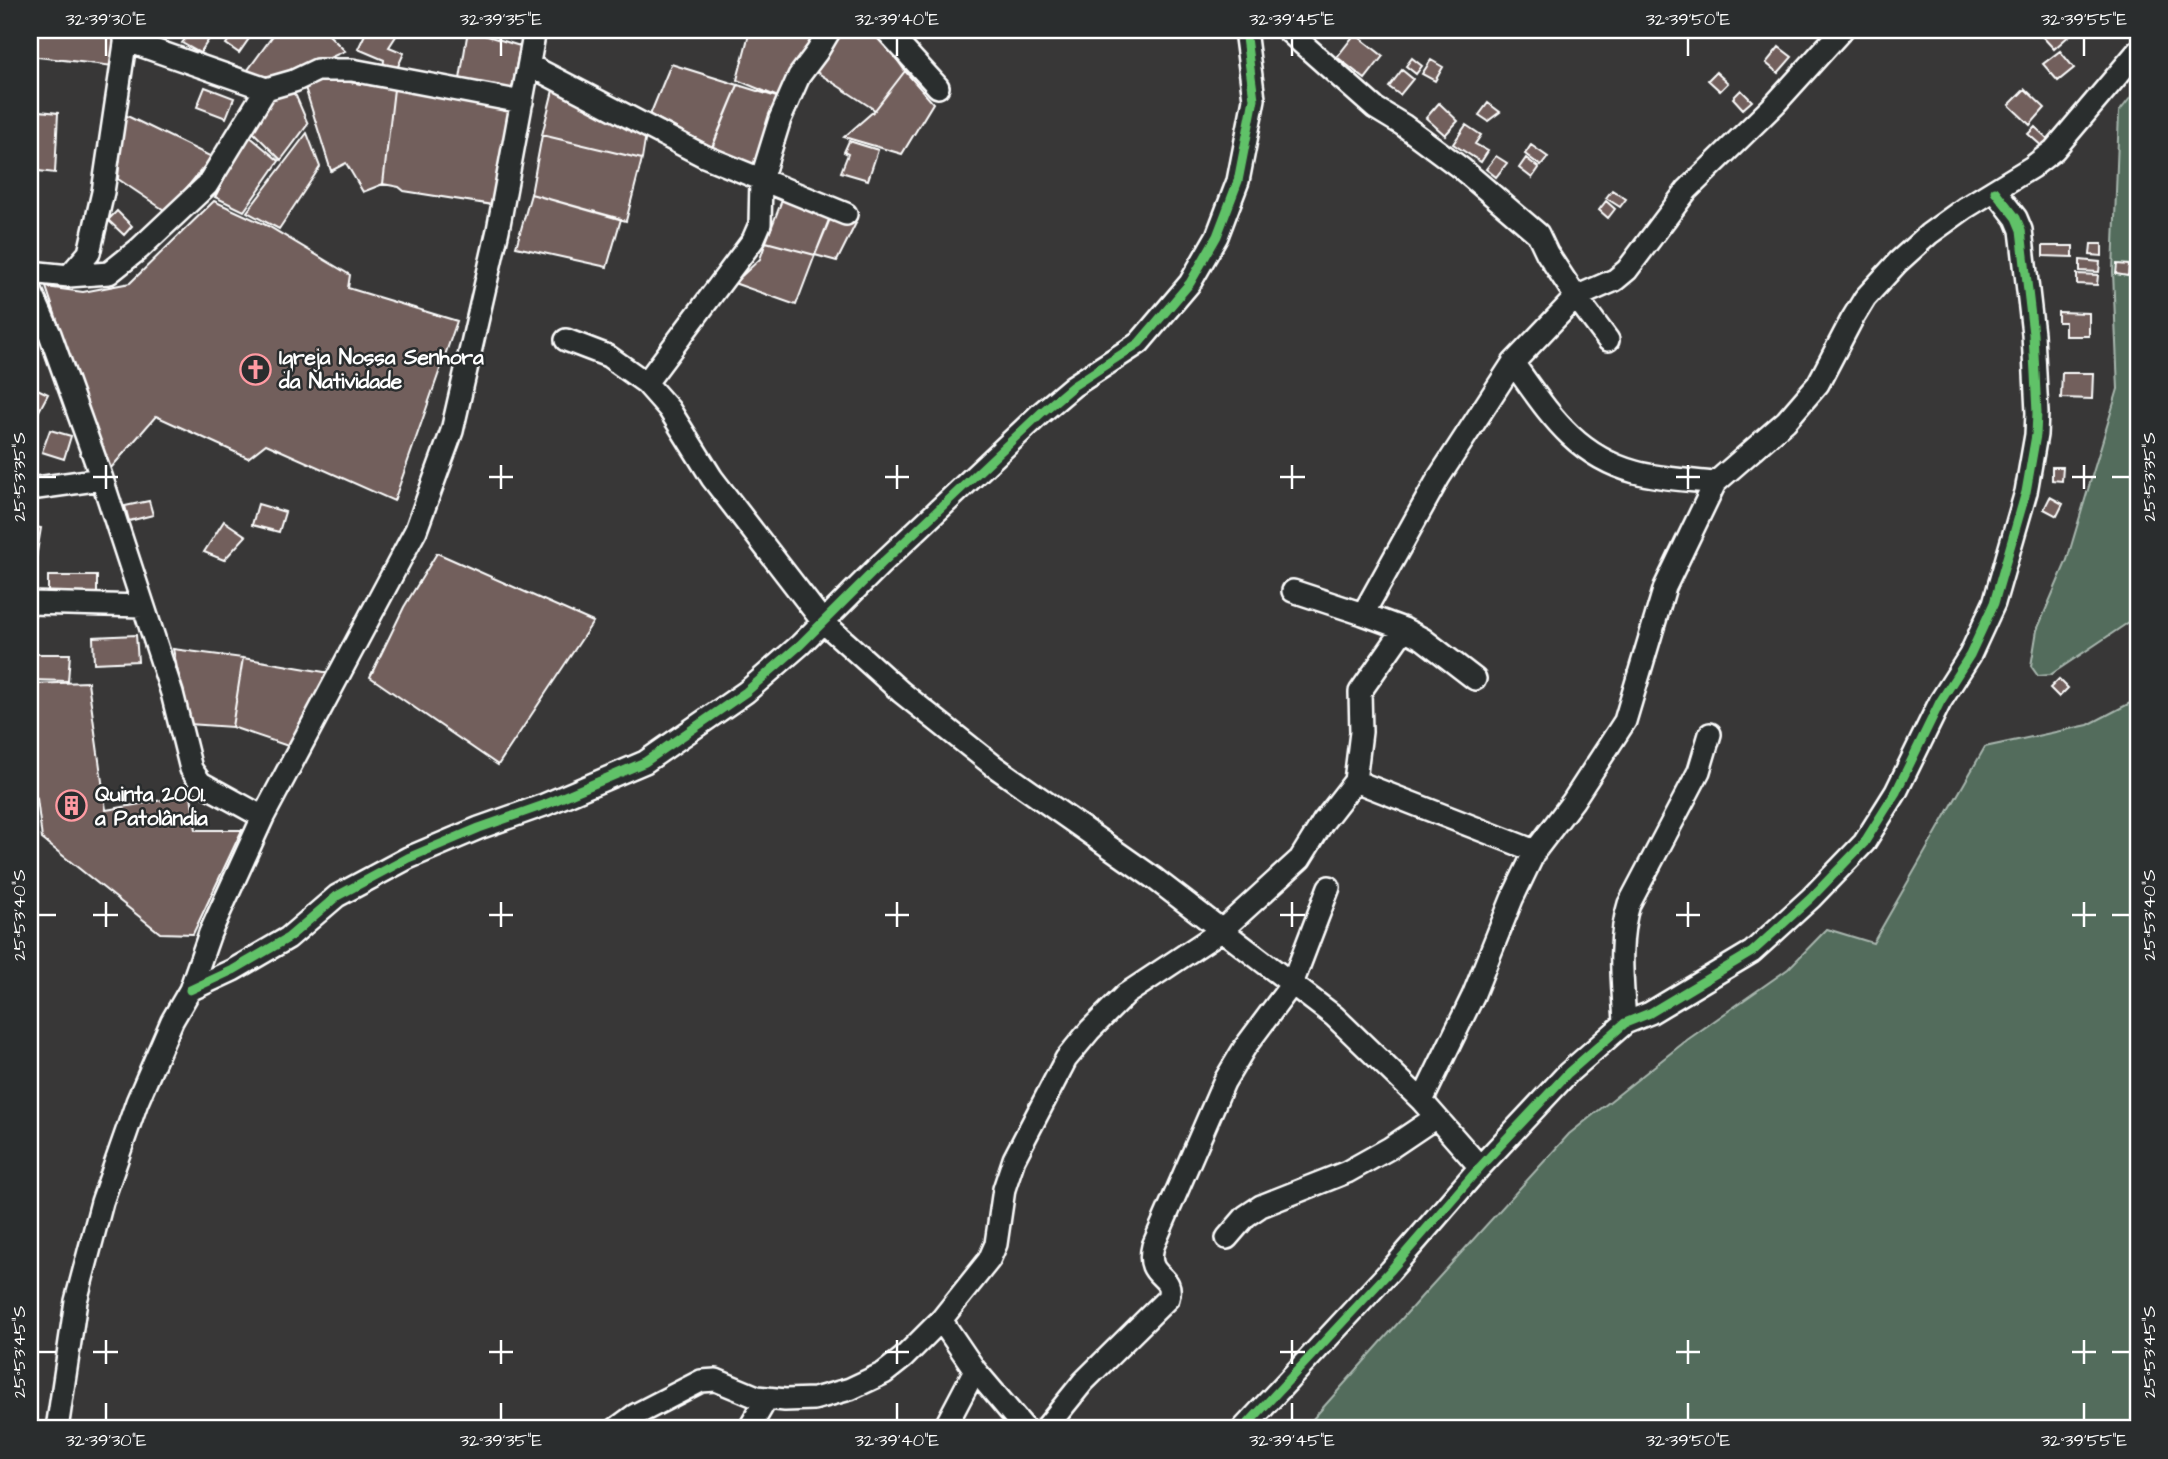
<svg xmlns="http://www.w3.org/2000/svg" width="2168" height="1459" viewBox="0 0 2168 1459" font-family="'Architects Daughter',sans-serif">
  <rect width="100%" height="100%" fill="#383737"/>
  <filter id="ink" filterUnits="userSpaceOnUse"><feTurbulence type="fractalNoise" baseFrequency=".0143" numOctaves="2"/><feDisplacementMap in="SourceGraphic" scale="14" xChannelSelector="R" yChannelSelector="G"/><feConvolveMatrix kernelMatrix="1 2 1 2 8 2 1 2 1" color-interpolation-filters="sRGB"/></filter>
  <g filter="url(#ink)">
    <!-- green -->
    <path fill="#526c5c" stroke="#a8b6ae" stroke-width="2" d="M2138 88V616L2050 675 2038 676 2031 666 2037 630 2067 560 2118 389 2113 272 2119 112Z
      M2138 699V1429H1304L1422 1296 1569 1134 1687 1040 1788 969 1827 929 1873 943 1985 747 2088 725Z"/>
    <!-- building -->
    <path fill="#725f5c" stroke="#fff" stroke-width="2" d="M30 30H117L113 66 30 56Z
      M192 30H215L200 53 182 43Z
      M236 30H255L239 53 226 44Z
      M277 30H324L345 51 294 74 261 78 245 74Z
      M367 30H400L389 47 404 53 395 73 383 70 384 60 358 49Z
      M468 30 520 46 511 94 495 90 499 85 487 84 483 88 470 85 469 81 460 79Z
      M750 30H813L820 34 783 99 737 80Z
      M838 30H868L886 44 905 71 875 110 812 69Z
      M2047 30H2067L2071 34 2054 49 2041 35Z
      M1355 34 1383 56 1365 79 1337 57Z
      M1779 47 1792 57 1778 73 1766 63Z
      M2060 51 2074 68 2058 81 2043 64Z
      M1412 58 1422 66 1416 74 1406 66Z
      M1431 60 1443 67 1435 81 1422 74Z
      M671 64 738 85 712 147 650 115Z
      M1402 70 1413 79 1400 95 1389 87Z
      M905 71 933 103 902 154 844 137 875 110Z
      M1716 72 1728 83 1720 91 1708 80Z
      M311 76 394 89 383 184 363 192 346 163 331 171 303 81Z
      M738 85 783 99 756 169 710 153Z
      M554 86 646 134 642 159 542 135Z
      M205 87 234 98 226 118 197 107Z
      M394 89 510 108 493 205 404 191 399 187 383 184Z
      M2025 89 2045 108 2030 125 2009 105Z
      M274 90 292 92 296 96 308 124 281 160 250 129Z
      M1741 90 1752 101 1743 109 1733 98Z
      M1439 103 1458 121 1445 135 1426 118Z
      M1488 103 1500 112 1488 121 1479 115Z
      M30 110 58 113 55 173 30 170Z
      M123 114 212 157 167 212 118 179Z
      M1466 125 1481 135 1475 144 1488 151 1481 162 1453 144Z
      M2035 127 2049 140 2043 147 2028 134Z
      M307 133 320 167 279 229 247 212Z
      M248 135 279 161 244 211 215 197Z
      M542 135 642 159 626 221 531 194Z
      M849 141 878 150 868 180 841 172 848 154 844 152Z
      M1531 145 1548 157 1541 166 1525 154Z
      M1496 156 1507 163 1496 177 1486 169Z
      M1526 158 1539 168 1532 178 1519 168Z
      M1612 190 1626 199 1620 207 1606 198Z
      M531 194 621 219 607 267 516 247Z
      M782 200 830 217 815 255 766 242Z
      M214 201 268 226 350 275 348 288 457 321 394 501 266 444 248 458 156 416 111 468 99 445 46 287 83 292 130 283Z
      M1606 201 1615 209 1608 218 1599 210Z
      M117 211 132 226 124 235 108 220Z
      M832 214 856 223 837 261 815 255Z
      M766 242 815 255 796 305 734 283 760 259Z
      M2091 244H2102V256L2090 255Z
      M2043 246H2073V257L2043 256Z
      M2080 260 2100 262 2099 272 2080 271Z
      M2117 264 2129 265 2128 276 2116 274Z
      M2077 274 2098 275 2097 285 2077 284Z
      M2058 312 2089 313V336H2065V322H2058Z
      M2062 373H2093L2092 399 2061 398Z
      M31 386 48 394 32 424 36 426 35 432 30 431Z
      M50 430 71 436 64 459 42 452Z
      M2052 467H2063L2062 481 2052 480Z
      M2050 497 2063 504 2057 516 2044 509Z
      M149 501 153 515 129 521 125 506Z
      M258 504 285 512 279 532 252 525Z
      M224 521 246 536 224 560 204 552Z
      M30 526 41 528 36 558 30 556Z
      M437 553 593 622 498 765 370 677 404 607Z
      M48 576H97V600H48Z
      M136 635 138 661 94 663 93 637Z
      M173 649 243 658 232 727 189 724Z
      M30 654H70L68 681 30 680Z
      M243 658 330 673 294 748 232 727Z
      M2059 679 2068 688 2059 697 2050 688Z
      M88 682 106 810 191 795 196 830H242L193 934 160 933 42 839 37 798 30 803V684Z"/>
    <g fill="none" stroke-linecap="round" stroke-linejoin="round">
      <defs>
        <path id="minor" d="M886 30 938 87
          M1287 30 1375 108 1403 125 1462 169 1538 234 1547 253 1576 297 1608 340
          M125 40 266 89 294 81 317 70H352L522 102
          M529 65 704 156 846 214
          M30 272 69 276 109 273 139 249 207 185 266 89
          M69 276 89 253 103 192 127 30
          M30 289 50 334 102 479 172 693 191 769 201 783 263 817
          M566 340 608 356 646 383 669 409 712 478 823 622 901 692 994 766 1155 879 1334 1016 1422 1101 1480 1167
          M1513 363C1548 411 1573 455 1635 472 1660 479 1689 480 1715 483
          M646 383 753 240 760 224 761 180 780 119 799 76 817 52 830 30
          M30 489 102 479
          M1293 591 1363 614
          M30 603 143 606
          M1475 679 1423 639 1404 629 1363 614 1439 477 1513 363 1576 297 1615 280 1627 270 1687 190 1775 104 1842 30
          M1355 781 1535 851
          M190 990 233 970 288 938 337 896 408 858 479 828 544 805 645 762 746 692 800 645 881 564 1041 413 1073 386 1139 343 1190 283 1217 236 1238 181 1254 99 1245 30
          M1625 1023C1623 984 1617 942 1629 904L1699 771 1710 734
          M1422 1101 1473 996 1512 899 1535 851 1573 801 1625 721 1665 587 1715 483 1786 421 1818 384 1851 321 1865 298 1898 262 1929 234 1965 208 2032 167 2054 150 2138 51
          M1227 1238 1246 1216 1261 1206 1347 1172 1390 1148 1436 1117
          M941 1320 975 1370 1025 1429
          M57 1429 76 1301 102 1202 137 1102 172 1021 190 990 210 933 263 817 416 530 452 431 498 230 535 30
          M616 1429 635 1415 701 1381 716 1380 757 1397 785 1400 814 1399 850 1389 884 1373 903 1358 941 1320 989 1260 996 1244 1004 1189 1014 1159 1066 1059 1090 1030 1126 994 1221 931 1300 859 1323 822 1355 781 1361 732 1360 692 1404 629
          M749 1429 767 1398
          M944 1429 975 1370
          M1045 1429 1083 1382 1168 1298C1176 1273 1144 1280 1153 1246L1224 1082 1245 1047 1292 984 1329 887
          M1243 1429 1390 1271 1480 1167 1568 1073 1625 1023 1650 1013 1752 952 1811 898 1864 843 1896 792 1940 702 1970 655 1994 603 2026 492 2036 435 2037 413 2033 334 2021 230 2016 218 1995 191"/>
      </defs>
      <!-- minor casing -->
      <use href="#minor" stroke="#fff" stroke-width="26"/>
      <!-- minor -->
      <use href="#minor" stroke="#2a2d2e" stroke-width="21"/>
      <defs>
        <path id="cycleway" d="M190 990 233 970 288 938 337 896 408 858 479 828 544 805 645 762 746 692 800 645 881 564 1041 413 1073 386 1139 343 1190 283 1217 236 1238 181 1254 99 1245 30
          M1243 1429 1390 1271 1480 1167 1568 1073 1625 1023 1650 1013 1752 952 1811 898 1864 843 1896 792 1940 702 1970 655 1994 603 2026 492 2036 435 2037 413 2033 334 2021 230 2016 218 1995 191"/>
      </defs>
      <!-- cycleway casing -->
      <use href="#cycleway" stroke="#2a2d2e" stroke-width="13"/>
      <!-- cycleway -->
      <use href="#cycleway" stroke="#61c268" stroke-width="9"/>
    </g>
  </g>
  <!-- ticks -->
  <path fill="none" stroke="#fff" stroke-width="2.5" d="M106 38V56M501 38V56M897 38V56M1292 38V56M1688 38V56M2084 38V56M106 465V489M501 465V489M897 465V489M1292 465V489M1688 465V489M2084 465V489M38 477H56M93 477H118M489 477H513M885 477H909M1280 477H1305M1676 477H1700M2072 477H2096M2112 477H2130M106 902V927M501 902V927M897 902V927M1292 902V927M1688 902V927M2084 902V927M38 915H56M93 915H118M489 915H513M885 915H909M1280 915H1305M1676 915H1700M2072 915H2096M2112 915H2130M106 1340V1364M501 1340V1364M897 1340V1364M1292 1340V1364M1688 1340V1364M2084 1340V1364M38 1352H56M93 1352H118M489 1352H513M885 1352H909M1280 1352H1305M1676 1352H1700M2072 1352H2096M2112 1352H2130M106 1403V1420M501 1403V1420M897 1403V1420M1292 1403V1420M1688 1403V1420M2084 1403V1420"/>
  <!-- icons -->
  <defs>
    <symbol id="church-ring" viewBox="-11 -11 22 22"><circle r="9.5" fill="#2a2d2e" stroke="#ff9aa2" stroke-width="1.5"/><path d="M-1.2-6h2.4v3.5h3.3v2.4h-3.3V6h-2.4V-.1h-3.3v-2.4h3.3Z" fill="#ff9aa2"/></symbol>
    <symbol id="building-ring" viewBox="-11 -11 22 22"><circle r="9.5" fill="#2a2d2e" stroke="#ff9aa2" stroke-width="1.5"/><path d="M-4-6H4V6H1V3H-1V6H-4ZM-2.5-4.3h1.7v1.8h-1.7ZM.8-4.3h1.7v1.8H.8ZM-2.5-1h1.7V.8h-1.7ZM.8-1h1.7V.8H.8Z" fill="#ff9aa2"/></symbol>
  </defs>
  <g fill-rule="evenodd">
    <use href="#church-ring" x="238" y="352" width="35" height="35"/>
    <use href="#building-ring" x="54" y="788" width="35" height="35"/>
  </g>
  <g text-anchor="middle" stroke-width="5" stroke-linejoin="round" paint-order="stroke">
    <!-- poi labels -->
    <g font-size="21" font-weight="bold" fill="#fff" stroke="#2a2d2e" text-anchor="start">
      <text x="279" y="364">Igreja Nossa Senhora<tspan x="279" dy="24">da Natividade</tspan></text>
      <text x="95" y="801">Quinta 2001.<tspan x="95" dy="24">a Patolândia</tspan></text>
    </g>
  </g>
  <!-- margin -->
  <rect width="2168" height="1459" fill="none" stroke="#2a2d2e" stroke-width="77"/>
  <rect x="38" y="38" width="2092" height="1382" fill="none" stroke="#fff" stroke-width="2.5"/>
  <g font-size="18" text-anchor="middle" fill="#fff">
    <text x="106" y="25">32°39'30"E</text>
    <text x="501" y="25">32°39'35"E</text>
    <text x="897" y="25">32°39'40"E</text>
    <text x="1292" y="25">32°39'45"E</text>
    <text x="1688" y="25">32°39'50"E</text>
    <text x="2084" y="25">32°39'55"E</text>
    <text transform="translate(19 477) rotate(-90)" y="6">25°53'35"S</text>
    <text transform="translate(2149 477) rotate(-90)" y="6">25°53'35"S</text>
    <text transform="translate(19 915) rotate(-90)" y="6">25°53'40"S</text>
    <text transform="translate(2149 915) rotate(-90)" y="6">25°53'40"S</text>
    <text transform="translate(19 1352) rotate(-90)" y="6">25°53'45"S</text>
    <text transform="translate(2149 1352) rotate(-90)" y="6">25°53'45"S</text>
    <text x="106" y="1446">32°39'30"E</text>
    <text x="501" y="1446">32°39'35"E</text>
    <text x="897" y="1446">32°39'40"E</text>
    <text x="1292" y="1446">32°39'45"E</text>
    <text x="1688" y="1446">32°39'50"E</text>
    <text x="2084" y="1446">32°39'55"E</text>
  </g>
</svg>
